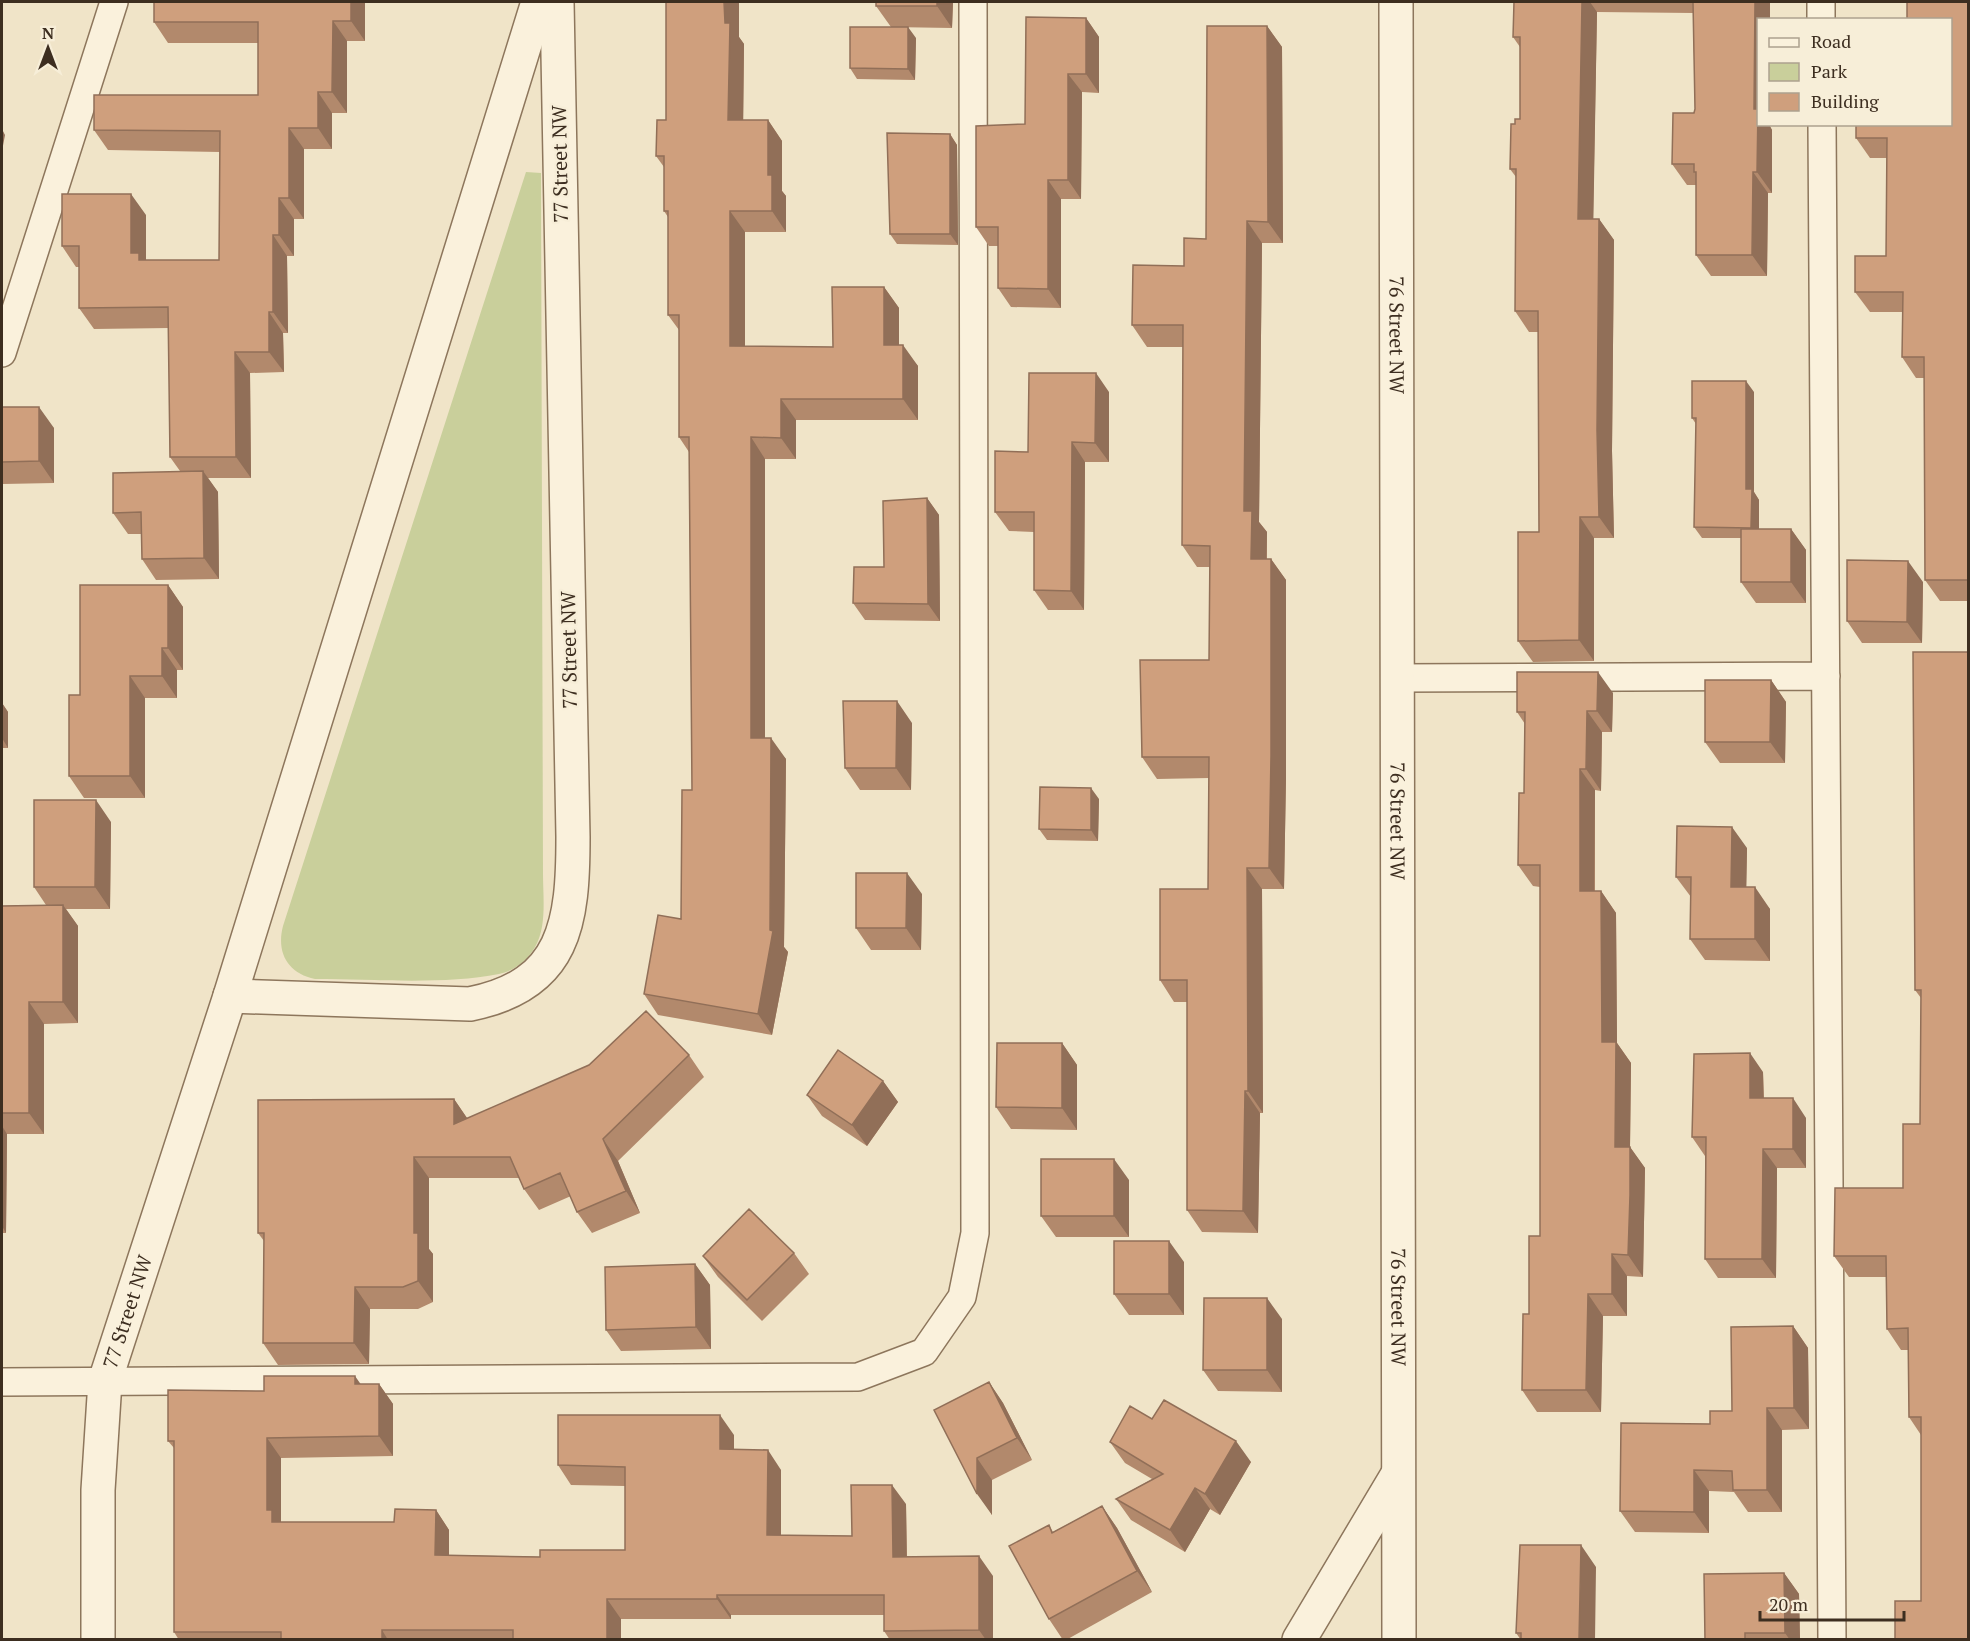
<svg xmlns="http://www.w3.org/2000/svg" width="1970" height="1641" viewBox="0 0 1970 1641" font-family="'PT Serif',serif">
  <rect width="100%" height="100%" fill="#f0e4c8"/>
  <!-- green -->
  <path fill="#c9cf9b" d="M526 172 541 173 543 874C543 897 547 927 535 947 528 960 514 971 499 974 444 985 372 979 315 979 288 973 276 953 283 926Z"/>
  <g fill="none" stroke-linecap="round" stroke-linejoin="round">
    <defs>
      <path id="service" d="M1821 2V20
        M1822 124 1832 1640
        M2 353 114 2
        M1398 678 1826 676
        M2 1382 858 1377 924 1352 962 1297 975 1233 973 2"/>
      <g id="minor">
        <path id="s1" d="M1396 2 1399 1640"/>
        <path d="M230 996 470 1004C566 985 573 922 573 837L557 2"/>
        <path id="s2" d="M98 1640V1490L105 1381 230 996 538 2"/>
        <path d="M1299 1640 1398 1474"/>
      </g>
    </defs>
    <!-- service casing -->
    <use href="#service" stroke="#8d765c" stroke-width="30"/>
    <!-- minor casing -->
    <use href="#minor" stroke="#8d765c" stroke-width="36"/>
    <!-- service -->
    <use href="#service" stroke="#faf1dc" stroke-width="27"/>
    <!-- minor -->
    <use href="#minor" stroke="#faf1dc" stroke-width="33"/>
  </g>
  <!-- wall -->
  <path fill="#b2896c" d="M365 2V41H347V113H332V149H304V219H294V256H287L288 333H283L284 372 250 373 251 478H208L218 492 219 579 156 580 142 559 141 534H128L113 513 180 471 170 457 169 328 94 329 79 308V267H76L62 246 146 215V260H219L220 152 108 150 94 130 258 95V43H168L154 22Z
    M953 2 952 28 891 27 876 6Z
    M1514 2H1770L1769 125 1772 130V193H1768L1767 276H1711L1696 255V185H1687L1672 164 1695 109 1693 13 1597 12 1593 219H1599L1614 240 1612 451 1614 538H1594V661L1533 662 1518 641 1539 532 1538 332H1529L1515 311 1516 177 1510 169 1515 124 1520 119V47L1513 37Z
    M1968 2V601H1940L1925 580 1924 378H1916L1902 357 1903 312H1870L1855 292 1886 256 1887 158H1870L1856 138 1950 124Z
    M1086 18 1099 37V93L1082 92 1081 199H1061V308L1011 307 998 288V246H989L976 227Z
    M1267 26 1282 47 1283 243H1262L1259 522 1267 532V559H1271L1286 580V778L1284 889H1262L1263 1113H1260L1258 1233 1202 1232 1187 1210V1002H1174L1160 980 1208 889 1209 778 1157 779 1142 757 1209 660 1210 567H1197L1182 545 1183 347H1147L1132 325 1184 266 1206 239Z
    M739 37 744 44 743 120H768L782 141V191L786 196V232H745V346L833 347 884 287 899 308V345L918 366V420H796V459H765V738L786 759 784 947 788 952 772 1035 658 1015 644 994 681 919 692 790 689 452 679 437V330L668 315V217L664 211V167L656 156 666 120Z
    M916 38 915 80 857 79 850 68Z
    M950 134 957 145 958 245 897 244 890 234Z
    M1109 392V462H1085L1084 610H1048L1034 590V532L1009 531 995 512 1028 452Z
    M1754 392V492L1759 500V529H1791L1806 550V603H1756L1741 582V538H1702L1694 527 1696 424 1692 418Z
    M2 407 54 428V483L3 484 2 482Z
    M927 498 939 515 940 621 865 620 853 603 884 567Z
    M1923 582 1922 643H1862L1847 621Z
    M168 585 183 607V670H177V698H145V798H84L69 776 80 695Z
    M1968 652 1921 1601V1435L1909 1417 1908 1350H1901L1887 1329 1886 1277H1849L1834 1256 1903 1188 1920 1124 1921 998 1915 990Z
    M1771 680 1786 702 1785 763H1720L1705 742Z
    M1613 693 1612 732H1602L1601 791 1595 790V891H1601L1616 913 1617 1043 1631 1063 1630 1147 1645 1168 1643 1277 1627 1276V1316H1603L1601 1412H1537L1522 1390 1529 1314 1540 1236V887L1533 886 1518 865 1524 793 1525 724 1517 712Z
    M2 703 8 712V748H2Z
    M912 723 911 790H860L845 768Z
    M1099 799 1098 841 1047 840 1039 829Z
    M111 822 110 909H66L78 926V1023L44 1024V1134H7L6 1233H2V906L46 905 34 887Z
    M1747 848 1746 887 1770 909V961L1705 960 1690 939 1691 897 1676 877Z
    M922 894 921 950H871L856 928Z
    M1062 1043 1077 1065V1130L1011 1129 996 1107Z
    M689 1055 704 1077 618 1161 640 1213 592 1233 577 1212 571 1196 539 1210 524 1189 519 1178H429V1249L433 1254V1302L418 1309H370L369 1364 278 1365 263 1343 264 1241 258 1233 454 1099 467 1118Z
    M1763 1072 1764 1098 1806 1118V1168H1777L1776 1278H1718L1705 1259V1156L1692 1137Z
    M883 1081 898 1102 867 1146 822 1116 807 1095Z
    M1129 1180V1237H1056L1041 1216Z
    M794 1253 809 1274 762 1321 718 1277 703 1256Z
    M1184 1262V1315H1129L1114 1294Z
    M695 1264 710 1285 711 1349 621 1351 606 1330Z
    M1282 1319V1392L1218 1391 1203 1370Z
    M1793 1326 1808 1348 1809 1429 1782 1430V1512H1748L1734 1492 1709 1491V1533L1635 1532 1620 1511 1710 1424 1732 1411Z
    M989 1382 1003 1403 1032 1460 992 1480V1515L934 1410Z
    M361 1384H379L393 1404V1456L281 1458V1522H394L436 1510 449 1530V1555L540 1557 625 1550V1486L571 1485 558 1465 734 1435V1450L781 1470V1535L852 1536 906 1504 907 1556 993 1576V1640H890L884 1631V1615H731V1619H621V1640H179L174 1632V1448L168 1441 264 1391Z
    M1152 1419 1251 1462 1220 1515 1210 1509 1185 1552 1131 1520 1116 1499 1152 1479 1125 1463 1110 1442Z
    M1102 1506 1117 1528 1152 1592 1066 1640H1063L1049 1619V1525L1053 1532Z
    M1596 1567 1521 1640 1516 1633Z
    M1784 1573 1799 1594 1800 1640H1705Z"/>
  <!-- shaded-wall -->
  <path fill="#916f58" d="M351 2H365V41L351 21Z
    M724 2H739V37L744 44 743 141 728 120Z
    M937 2H953L952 28 937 6Z
    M1582 2H1590L1597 12 1593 240 1578 219Z
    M1755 2H1770V20H1758V124H1769L1772 130V193L1757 172 1754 109Z
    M1086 18 1099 37V93L1086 74Z
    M333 21 347 41V113L332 92Z
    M1267 26 1282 47 1283 243 1268 222Z
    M908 27 916 38 915 80 908 69Z
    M1068 74 1082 92 1081 199 1068 180Z
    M318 92 332 113V149L318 128Z
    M768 120 782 141V191L786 196V232L772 211 768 175Z
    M289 128 304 149V219L289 198Z
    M2 129 5 135 2 151Z
    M950 134 957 145 958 245 950 234Z
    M1753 172 1768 193 1767 276 1752 255Z
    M1048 180 1061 199V308L1048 289Z
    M131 194 146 215V263L154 281 131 253Z
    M279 198 294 219V256L279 235Z
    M730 211 745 232V367L730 346Z
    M1599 219 1614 240 1612 451 1614 538 1599 517 1597 430Z
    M1247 221 1262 243 1259 522 1267 532 1266 580 1251 559 1244 511Z
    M273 235 287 256 288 333 273 312Z
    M884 287 899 308V366L884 345Z
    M269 312 283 333 284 372 269 352Z
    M903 345 918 366V420L903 399Z
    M235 352 250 373 251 478 236 457Z
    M1096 373 1109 392V462L1095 443Z
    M1746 381 1754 392V492L1759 500V539L1751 528 1746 489Z
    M781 399 796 420V459L781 438Z
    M39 407 54 428V483L39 461Z
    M751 437 765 459V759L751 738Z
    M1072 442 1085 462 1084 610 1071 591Z
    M203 471 218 492 219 579 204 558Z
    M927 498 939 515 940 621 928 604Z
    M1580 517 1594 538V661L1579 640Z
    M1791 529 1806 550V603L1791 582Z
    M1271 559 1286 580V778L1284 889 1269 868Z
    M1908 561 1923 582 1922 643 1907 622Z
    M168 585 183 607V670L168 648Z
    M162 648 177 670V698L162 676Z
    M1598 672 1613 693 1612 732 1597 711Z
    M130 676 145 698V798L130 776Z
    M1771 680 1786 702 1785 763 1770 742Z
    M897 701 912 723 911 790 896 768Z
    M2 703 8 712V748L2 738Z
    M1587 711 1602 732 1601 791 1586 769Z
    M771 738 786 759 784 947 788 952 772 1035 758 1014 770 930Z
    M1580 769 1595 790 1594 913 1580 891Z
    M1091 788 1099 799 1098 841 1091 830Z
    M96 800 111 822 110 909 95 887Z
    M1732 827 1747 848 1746 909 1731 887Z
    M1247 868 1262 889 1263 1113 1248 1091Z
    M907 873 922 894 921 950 906 928Z
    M1755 887 1770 909V961L1755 939Z
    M1601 891 1616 913 1617 1043 1631 1063 1630 1147 1645 1168 1643 1277 1628 1255 1602 1042Z
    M63 905 78 926V1023L63 1002Z
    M29 1002 44 1024V1134L29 1113Z
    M1062 1043 1077 1065V1130L1062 1108Z
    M1750 1053 1763 1072 1764 1118 1750 1098Z
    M883 1081 898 1102 867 1146 852 1125Z
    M1245 1091 1260 1113 1258 1233 1243 1211Z
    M1793 1098 1806 1118V1168L1793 1149Z
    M454 1099 469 1121 454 1124Z
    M2 1126 7 1134 6 1233 2 1226Z
    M603 1139 618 1161 640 1213 626 1191Z
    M1763 1149 1777 1168 1776 1278 1762 1259Z
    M414 1157 429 1178V1249L433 1254V1302L418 1281 414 1233Z
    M1114 1159 1129 1180V1237L1114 1216Z
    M1169 1241 1184 1262V1315L1169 1294Z
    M1612 1254 1627 1276V1316L1612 1294Z
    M695 1264 710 1285 711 1349 696 1327Z
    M355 1287 370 1309 369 1364 354 1343Z
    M1588 1294 1603 1316 1601 1412 1586 1390Z
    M1267 1298 1282 1319V1392L1267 1370Z
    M1793 1326 1808 1348 1809 1429 1794 1408Z
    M355 1376 369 1396 355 1384Z
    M989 1382 1003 1403 1032 1460 1017 1438Z
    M379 1384 393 1404V1456L379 1436Z
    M1767 1408 1782 1430V1512L1767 1490Z
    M720 1415 734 1435V1469L720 1449Z
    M267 1438 281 1458V1523L272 1522 267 1510Z
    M1236 1441 1251 1462 1220 1515 1205 1494Z
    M768 1450 781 1470V1555L767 1535Z
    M977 1458 992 1480V1515L977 1494Z
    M1694 1470 1709 1491V1533L1694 1512Z
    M892 1485 906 1504 907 1576 893 1557Z
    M1195 1488 1210 1509 1185 1552 1170 1530Z
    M1102 1506 1117 1528 1152 1592 1137 1571Z
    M436 1510 449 1530V1575L435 1555Z
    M1581 1545 1596 1567 1595 1640H1579Z
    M979 1556 993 1576V1640H986L979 1630Z
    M1784 1573 1799 1594 1800 1640H1790L1785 1633Z
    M717 1595 731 1615V1619L717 1599Z
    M607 1599 621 1619V1640H607Z
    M382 1630 388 1640H382Z"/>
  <!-- building -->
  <path fill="#cf9f7d" stroke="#916f58" stroke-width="1.5" d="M154 2H351V21H333L332 92H318V128H289V198H279V235H273V312H269V352H235L236 457H170L168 307 79 308V246H62V194H131V253H139V260H219L220 131 94 130V95H258V22H154Z
    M666 2H724L725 23H730L728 120H768V175H772V211H730V346L833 347 832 287H884V345H903V399H781V438L751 437V738H771L770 930 773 931 758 1014 644 994 658 915 681 919 682 790H692L689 437H679V315H668V211H664V156H656L657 120H666Z
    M876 2H937V6H876Z
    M1514 2H1582L1578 219H1599L1597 430 1599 517H1580L1579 640 1518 641V532H1539L1538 311H1515L1516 169H1510L1511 124H1515V119H1520V37H1513Z
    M1693 2H1755L1754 109H1758L1757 172H1753L1752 255H1696V172H1694V164H1672L1673 113H1694L1695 109Z
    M1907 2H1968V580H1925L1924 357H1902L1903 292H1855V256H1886L1887 138H1856V124H1950V20H1907Z
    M1026 17 1086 18V74H1068V180H1048V289L998 288V227H976V126L1025 124Z
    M1207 26H1267L1268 222 1247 221 1244 511H1252L1251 559H1271V756L1269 868H1247L1248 1091H1245L1243 1211 1187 1210V980H1160V889H1208L1209 757H1142L1140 660H1209L1210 546 1182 545 1183 325H1132L1133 265 1184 266V238L1206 239Z
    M850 27H908V69L850 68Z
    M887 133 950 134V234H890Z
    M1029 373H1096L1095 443 1072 442 1071 591 1034 590V512H995V451L1028 452Z
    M1692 381H1746V489H1752L1751 528 1694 527 1696 418H1692Z
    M2 407H39V461L2 462Z
    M203 471 204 558 142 559 141 512 113 513V473Z
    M927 498 928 604 853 603 854 567H884L883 501Z
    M1741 529H1791V582H1741Z
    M1847 560 1908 561 1907 622 1847 621Z
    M80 585H168V648H162V676H130V776H69V695H80Z
    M1913 652H1968V1640H1895V1601H1921V1417H1909L1908 1328 1887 1329 1886 1256H1834L1835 1188H1903V1124H1920L1921 990H1915Z
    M1517 672H1598L1597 711H1587L1586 769H1580V891H1601L1602 1042H1616L1615 1147H1630V1195L1628 1255 1612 1254V1294H1588L1586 1390H1522L1523 1314H1529V1236H1540V865H1518L1519 793H1524L1525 712H1517Z
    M1705 680H1771L1770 742H1705Z
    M843 701H897L896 768H845Z
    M1040 787 1091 788V830L1039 829Z
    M34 800H96L95 887H34Z
    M1677 826 1732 827 1731 887H1755V939H1690L1691 877H1676Z
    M856 873H907L906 928H856Z
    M63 905V1002H29V1113H2V906Z
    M646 1011 689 1055 603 1139 626 1191 577 1212 560 1173 524 1189 510 1157H414V1233H418V1281L403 1287H355L354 1343H263L264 1233H258V1100L454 1099V1124L589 1065Z
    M997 1043H1062V1108L996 1107Z
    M838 1050 883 1081 852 1125 807 1095Z
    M1750 1053V1098H1793V1149H1763L1762 1259H1705L1706 1137H1692L1694 1054Z
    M1041 1159H1114V1216H1041Z
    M749 1209 794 1253 747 1300 703 1256Z
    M1114 1241H1169V1294H1114Z
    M695 1264 696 1327 606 1330 605 1267Z
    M1204 1298H1267V1370H1203Z
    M1793 1326 1794 1408H1767V1490H1733L1732 1471 1694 1470V1512L1620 1511 1621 1423 1710 1424V1411H1732L1731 1327Z
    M264 1376H355V1384H379V1436L267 1438V1510H272V1522H394L395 1509 436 1510 435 1555 540 1557V1550H625V1467L558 1465V1415H720V1449L768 1450 767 1535 852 1536 851 1485H892L893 1557 979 1556V1630L884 1631V1595H717V1599H607V1640L513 1639V1630H382V1640H281V1632H174V1441H168V1390L264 1391Z
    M989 1382 1017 1438 977 1458V1494L934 1410Z
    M1164 1400 1236 1441 1205 1494 1195 1488 1170 1530 1116 1499 1163 1474 1110 1442 1130 1406 1152 1419Z
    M1102 1506 1137 1571 1049 1619 1009 1546 1049 1525 1052 1533Z
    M1520 1545H1581L1579 1640H1521V1633H1516Z
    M1784 1573 1785 1633H1745V1640H1705L1704 1574Z"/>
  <g text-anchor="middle" stroke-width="5" stroke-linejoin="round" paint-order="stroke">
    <!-- street labels -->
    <g font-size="20" fill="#3d2e20" stroke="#f7eed8">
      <text transform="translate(560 164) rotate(-91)" y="7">77 Street NW</text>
      <text dy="7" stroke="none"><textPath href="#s1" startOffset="333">76 Street NW</textPath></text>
      <text transform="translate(569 650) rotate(-91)" y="7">77 Street NW</text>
      <text dy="7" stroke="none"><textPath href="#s1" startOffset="819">76 Street NW</textPath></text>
      <text dy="7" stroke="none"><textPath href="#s1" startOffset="1305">76 Street NW</textPath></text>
      <text dy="7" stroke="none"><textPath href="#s2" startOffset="332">77 Street NW</textPath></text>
    </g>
  </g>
  <!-- border -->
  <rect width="1970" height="1641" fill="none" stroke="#3d2e20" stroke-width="6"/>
  <!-- legend -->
  <rect x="1757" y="18" width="195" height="108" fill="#f7eed8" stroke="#ada18e" stroke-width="1.5"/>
  <rect x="1769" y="38" width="30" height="9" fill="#faf1dc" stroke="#ada18e" stroke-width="1.5"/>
  <text x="1811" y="48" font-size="18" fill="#3d2e20">Road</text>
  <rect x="1769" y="63" width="30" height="18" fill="#c9cf9b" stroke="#ada18e" stroke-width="1.5"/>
  <text x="1811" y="78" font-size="18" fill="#3d2e20">Park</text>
  <rect x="1769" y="93" width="30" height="18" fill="#cf9f7d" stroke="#ada18e" stroke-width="1.5"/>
  <text x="1811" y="108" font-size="18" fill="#3d2e20">Building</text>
  <!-- north arrow -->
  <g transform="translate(48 48)" stroke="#f7eed8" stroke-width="4.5" paint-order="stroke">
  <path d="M0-4.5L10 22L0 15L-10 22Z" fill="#3d2e20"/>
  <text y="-9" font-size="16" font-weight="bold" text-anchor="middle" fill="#3d2e20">N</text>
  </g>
  <!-- scale -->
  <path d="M1760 1611v9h144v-9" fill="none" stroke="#3d2e20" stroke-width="3"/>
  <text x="1769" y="1611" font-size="18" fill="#3d2e20" stroke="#f7eed8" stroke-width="4.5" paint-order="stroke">20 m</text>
</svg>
